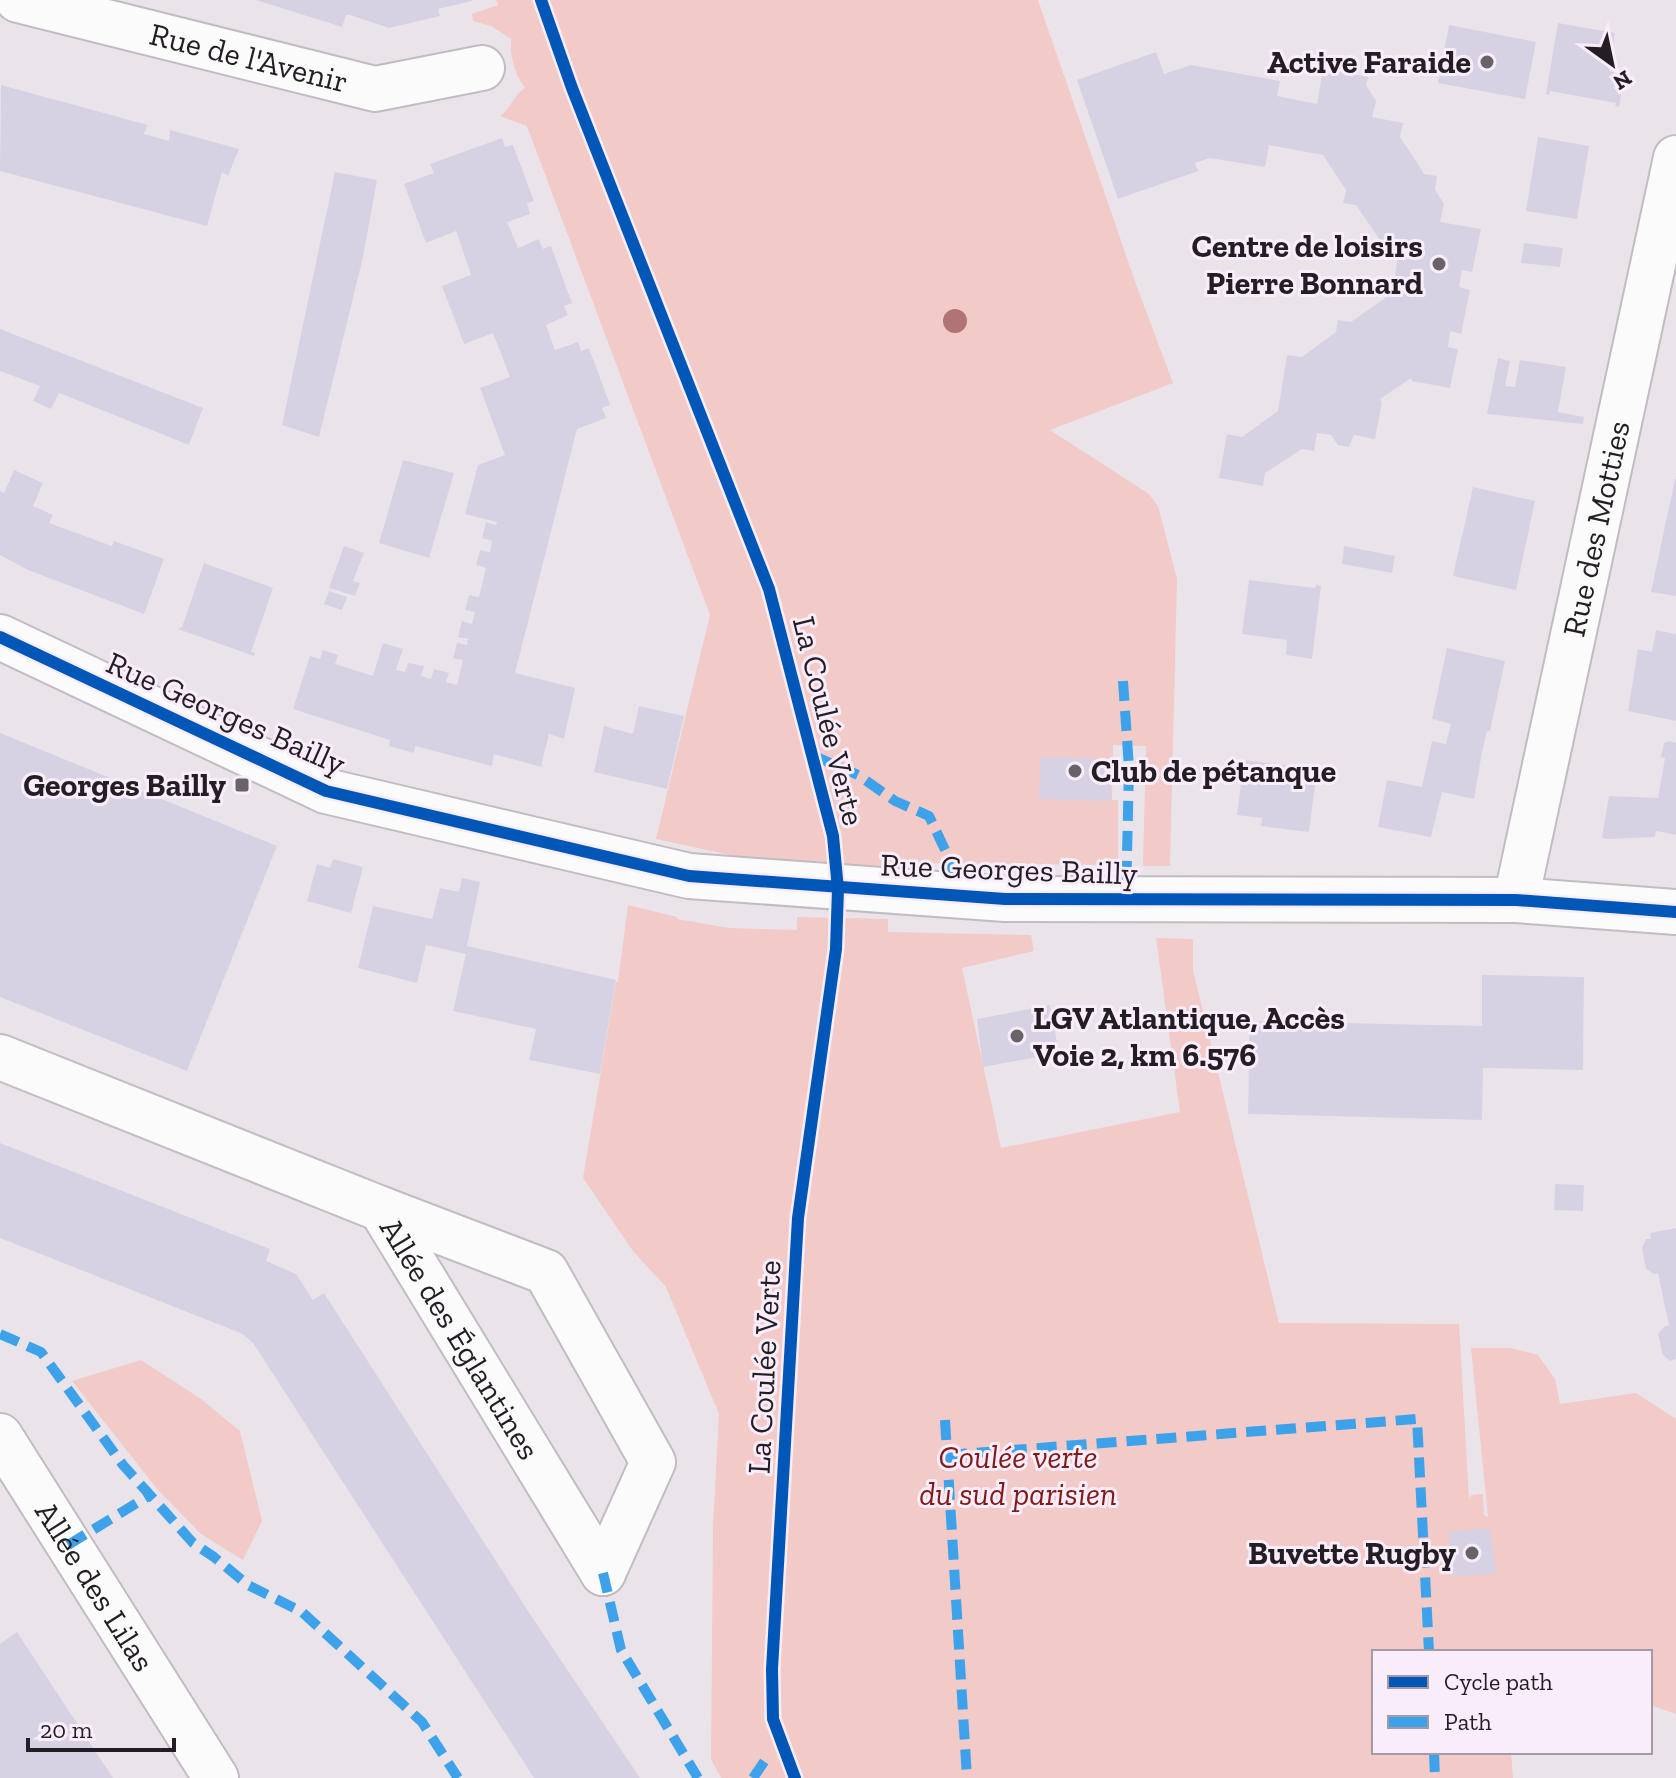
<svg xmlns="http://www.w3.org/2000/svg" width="1676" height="1778" viewBox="0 0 1676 1778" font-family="'Zilla Slab',serif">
  <rect width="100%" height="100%" fill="#eae4ea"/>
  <!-- green -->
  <path fill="#f2cac7" d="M496 0H1038L1137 287 1173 383 1050 430 1149 494 1158 506 1177 579 1170 866H1143L1146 746 1113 745 1112 800H1118V865L891 863 890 875 799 873V861L740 857 656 839 710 615 527 126 500 116C511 108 514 95 525 88 514 73 510 57 511 39L491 26 473 21 472 14 498 5Z
    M628 905 677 917V919L729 928 797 930V917L888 919V932L1031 935 1034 951 962 968 1001 1148 1180 1112 1156 938 1193 939V970L1279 1323 1459 1324 1469 1499 1471 1495 1483 1494 1484 1515 1488 1517 1471 1348H1510L1538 1355 1555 1379 1560 1404 1636 1393 1676 1419V1714L1650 1705V1652H1374V1752H1511L1513 1778H721L711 1759 713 1527 719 1414 666 1287 633 1251 583 1178 616 982H618Z
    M141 1360 201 1399 240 1431 262 1521 243 1560 201 1534 158 1490 72 1381Z"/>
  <!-- building -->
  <path fill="#d7d2e3" d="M256 0H472V1L438 9 440 16 389 28 350 15H346L342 27Z
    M1558 23 1615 33 1609 71 1621 74V71H1625L1619 107 1615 106 1616 103 1550 91 1549 95 1546 94Z
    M1449 25 1536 42 1525 99 1438 83Z
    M1156 52 1164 74 1191 65 1280 81 1277 96 1317 104 1323 68 1368 77 1366 85 1376 101 1372 117 1403 123 1400 137 1414 158 1424 174 1437 176 1435 190 1444 204 1440 222 1481 229 1472 272 1462 270 1459 287 1470 290 1461 334 1450 331 1448 347 1458 349 1450 388 1412 381 1411 378 1380 399 1382 402 1375 439 1354 435 1349 447 1338 445 1331 435 1317 433 1314 451 1302 449 1265 473 1263 486 1219 478 1227 434 1242 437 1278 411 1287 355 1302 357 1336 332 1338 320 1351 322 1385 298 1387 287 1393 288 1398 256 1379 252 1380 240 1356 205 1343 203 1346 190 1323 155 1269 145 1265 167 1210 158 1195 163 1198 171 1118 199 1077 80Z
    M1 85 148 125 144 134 169 141 170 130 239 149 228 176 222 172 207 226 0 171Z
    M1538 137 1589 146 1577 219 1526 211Z
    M502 138 505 147 513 145 534 201 527 203 530 214 507 222 518 248 539 239 543 249 551 246 572 303 564 306 568 315 546 325 555 350 578 342 581 351 589 348 610 405 602 408 606 418 577 429 515 673 575 688 564 739 549 734 541 767 494 754 492 766 415 746 414 753 389 746 390 740 293 709 310 656 320 659 323 650 338 655 335 664 373 676 383 643 403 649 396 670 405 672 408 663 424 666 421 676 431 679 434 669 449 673 446 682 457 685 463 660 453 658 457 643 467 645 468 639 458 637 462 621 472 624 475 612 465 610 469 595 479 597 486 568 476 565 480 550 490 552 492 541 482 538 486 522 496 525 497 522 465 514 478 465 505 455 480 388 510 377 493 333 464 344 442 286 471 275 457 233 456 231 426 243 404 184 434 173 430 164Z
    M335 172 377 180 363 257 319 437 282 425Z
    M1524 243 1563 248 1560 267 1521 263Z
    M0 329 203 408 189 445 59 393 51 409 33 401 40 386 0 371Z
    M1498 358 1510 361 1505 386 1515 387 1520 360 1566 367 1558 412 1584 417 1583 424 1487 414Z
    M403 460 454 473 429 558 379 543Z
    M14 470 43 483 33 506 53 515 49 523 112 546 114 541 164 559 144 614 28 570 0 555V491L4 493Z
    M1675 479H1676V596L1651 592Z
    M1473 487 1535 501 1516 590 1453 576Z
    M344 546 364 553 353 581 360 583 355 596 329 588Z
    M1344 546 1395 556 1392 573 1342 564Z
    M204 563 273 588 251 652 255 653 254 656 178 629 182 627Z
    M1249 580 1315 588 1316 585 1321 586 1312 659 1286 655 1287 640 1242 634Z
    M329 591 347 597 342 610 324 604Z
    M1656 630 1676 634V721L1628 711 1638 649 1652 652Z
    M1447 648 1505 661 1490 731H1487L1482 752 1474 799 1442 792 1431 837 1378 827 1387 780 1422 787 1432 741 1446 744 1451 724 1432 719Z
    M639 706 684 716 667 789 594 772 604 726 633 734Z
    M0 733 277 846 187 1071 0 997Z
    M1669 741 1676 743V835L1656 831 1655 837 1605 839 1602 837 1609 796 1658 798 1665 758 1661 757 1664 743Z
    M1040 757 1111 759 1110 801 1039 799Z
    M1244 760 1317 769 1309 832 1261 826 1262 818 1237 815Z
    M333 859 363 867 351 913 307 901 317 864 330 868Z
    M462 878 480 882 467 946 616 980 600 1074 529 1060 536 1029 453 1011 466 954 426 945 417 983 358 968 373 906 432 919 440 888 459 892Z
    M1482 975 1584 977 1583 1070 1483 1068 1482 1120 1248 1114 1249 1059H1243V1049L1249 1050V1021L1482 1026Z
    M1050 1005 1059 1053 983 1067 977 1019Z
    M0 1143 270 1249 266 1261 296 1274 313 1300 324 1293 530 1614 640 1778H534L253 1343 243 1334 0 1238Z
    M1555 1184 1584 1185 1583 1211 1554 1210Z
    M1676 1228V1359L1670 1361 1663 1355 1658 1334 1664 1327 1669 1325 1658 1273 1654 1274 1646 1269 1642 1248 1646 1239H1651L1650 1233Z
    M1490 1528 1496 1574 1452 1576 1449 1532Z
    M17 1632 113 1778H0V1644Z"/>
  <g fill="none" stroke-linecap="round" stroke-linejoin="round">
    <defs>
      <g id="minor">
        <path id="s1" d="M18 0 375 89 482 68"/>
        <path d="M0 637 326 791 689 876 1005 899 1516 900 1676 912"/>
        <path id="s2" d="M1516 900 1676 158"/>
        <path id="s3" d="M0 1057 381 1209 603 1573"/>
        <path d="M381 1209 546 1272 653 1462 603 1573"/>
        <path id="s4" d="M0 1436 216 1778"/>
      </g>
    </defs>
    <!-- minor casing -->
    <use href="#minor" stroke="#c1bcc2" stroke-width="48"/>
    <!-- minor -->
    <use href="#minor" stroke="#fcfbfc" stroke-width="44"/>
    <!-- quiet -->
    <path stroke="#3ea2ea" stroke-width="10" stroke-dasharray="20 10" stroke-linecap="butt" d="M1123 681 1129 768 1126 899
      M812 755 858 775 895 801 929 816 948 856 951 895
      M0 1334 41 1352 123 1465 193 1543 214 1557 248 1585 302 1612 422 1722 458 1778
      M945 1420 967 1778
      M947 1455 1417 1419 1429 1652
      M68 1545 150 1495
      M603 1573 621 1650 698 1778
      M1434 1752 1435 1778
      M753 1778 766 1759"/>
    <defs>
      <path id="cycleway" d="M541 0 572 88 769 589 833 836 838 889 836 949 798 1218 772 1669 773 1719 795 1778
        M0 637 326 791 689 876 1005 899 1516 900 1676 912"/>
    </defs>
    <!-- cycleway casing -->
    <use href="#cycleway" stroke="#faedfb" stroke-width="17"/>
    <!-- cycleway -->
    <use href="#cycleway" stroke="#0057b8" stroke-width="12"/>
  </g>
  <!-- trees -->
  <circle fill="#b17476" cx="955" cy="321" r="12"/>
  <!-- markers -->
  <g fill="#696369" stroke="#faedfb" stroke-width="3">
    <circle cx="1487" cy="62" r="8"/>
    <circle cx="1439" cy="264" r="8"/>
    <circle cx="1075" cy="771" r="8"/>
    <rect x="234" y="777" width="16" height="16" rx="4"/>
    <circle cx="1017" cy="1036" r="8"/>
    <circle cx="1472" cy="1553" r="8"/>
  </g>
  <g text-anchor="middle" stroke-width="6" stroke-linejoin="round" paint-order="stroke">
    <!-- street labels -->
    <g font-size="32" fill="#231e23" stroke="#faedfb">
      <text dy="11" stroke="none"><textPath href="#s1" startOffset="238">Rue de l'Avenir</textPath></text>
      <text dy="11" stroke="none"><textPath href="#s2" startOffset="380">Rue des Motties</textPath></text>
      <text transform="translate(226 713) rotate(24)" y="11">Rue Georges Bailly</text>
      <text transform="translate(829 721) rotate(76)" y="11">La Coulée Verte</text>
      <text transform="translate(1009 869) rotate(2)" y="11">Rue Georges Bailly</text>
      <text dy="11" stroke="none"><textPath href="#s3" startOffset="562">Allée des Églantines</textPath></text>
      <text transform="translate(764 1367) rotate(-87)" y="11">La Coulée Verte</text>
      <text dy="11" stroke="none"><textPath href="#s4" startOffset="178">Allée des Lilas</textPath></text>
    </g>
    <!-- poi labels -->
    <g font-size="32" font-weight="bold" fill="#231e23" stroke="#faedfb" text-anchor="end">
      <text x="1471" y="73">Active Faraide</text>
      <text x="1423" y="257">Centre de loisirs<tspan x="1423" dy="37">Pierre Bonnard</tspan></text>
      <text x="1091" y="782" text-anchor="start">Club de pétanque</text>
      <text x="226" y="796">Georges Bailly</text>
      <text x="1033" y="1029" text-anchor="start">LGV Atlantique, Accès<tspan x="1033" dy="37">Voie 2, km 6.576</tspan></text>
      <text x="1456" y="1564">Buvette Rugby</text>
    </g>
    <!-- park labels -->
    <g font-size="32" font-style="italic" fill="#831917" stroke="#faedfb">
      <text x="1018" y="1468">Coulée verte<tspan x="1018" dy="37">du sud parisien</tspan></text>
    </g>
  </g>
  <!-- legend -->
  <rect x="1372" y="1650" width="280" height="104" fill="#faedfb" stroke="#a49aa5" stroke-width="2"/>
  <rect x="1388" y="1676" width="40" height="12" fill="#0057b8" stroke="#a49aa5" stroke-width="2"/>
  <text x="1444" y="1690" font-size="24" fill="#231e23">Cycle path</text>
  <rect x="1388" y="1716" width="40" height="12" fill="#3ea2ea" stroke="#a49aa5" stroke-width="2"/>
  <text x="1444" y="1730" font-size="24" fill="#231e23">Path</text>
  <!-- north arrow -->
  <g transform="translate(1612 64) rotate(147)" stroke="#faedfb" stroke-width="6" paint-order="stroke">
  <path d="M0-6L14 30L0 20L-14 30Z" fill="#231e23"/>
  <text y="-12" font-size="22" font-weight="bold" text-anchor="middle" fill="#231e23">N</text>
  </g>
  <!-- scale -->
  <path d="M28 1738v12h146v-12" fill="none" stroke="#231e23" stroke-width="4"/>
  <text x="40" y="1738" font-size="24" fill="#231e23" stroke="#faedfb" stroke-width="6" paint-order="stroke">20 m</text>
</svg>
